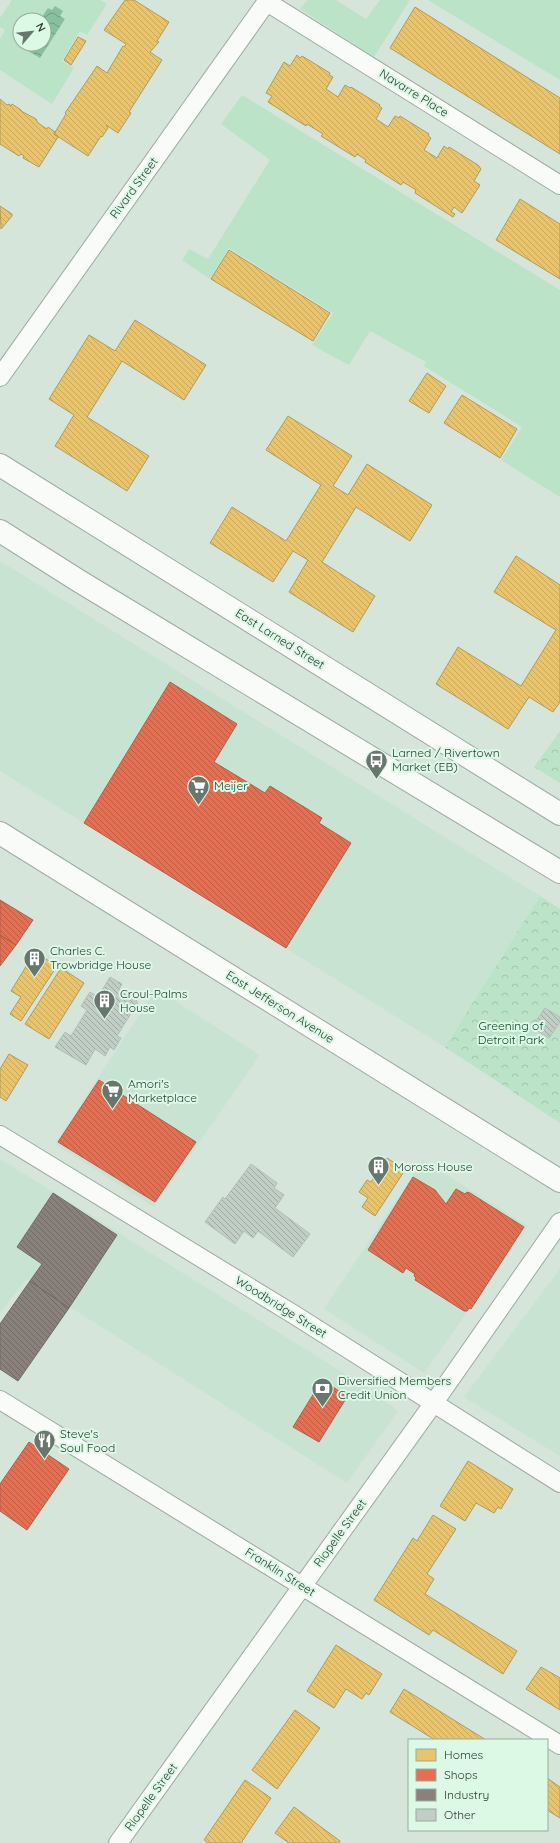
<svg xmlns="http://www.w3.org/2000/svg" width="560" height="1843" viewBox="0 0 560 1843" font-family="Quicksand,sans-serif">
  <defs>
    <pattern id="park-crowns" width="20" height="18" patternUnits="userSpaceOnUse"><rect width="20" height="18" fill="#bbe3c8"/><path d="M2 6a3 3 0 1 1 6 0M12 15a3 3 0 1 1 6 0" fill="none" stroke="#a1c4ac"/></pattern>
    <pattern id="water-waves" width="16" height="10" patternUnits="userSpaceOnUse"><rect width="16" height="10" fill="#89bf9e"/><path d="M0 5q4-4 8 0t8 0" fill="none" stroke="#709c81"/></pattern>
    <pattern id="homes-back-hatch" width="6" height="6" patternUnits="userSpaceOnUse"><rect width="6" height="6" fill="#e9c46a"/><path d="M-1 5l2 2M0 0l6 6M5-1l2 2" fill="none" stroke="#c8a95c"/></pattern>
    <pattern id="shops-back-hatch" width="6" height="6" patternUnits="userSpaceOnUse"><rect width="6" height="6" fill="#e76f51"/><path d="M-1 5l2 2M0 0l6 6M5-1l2 2" fill="none" stroke="#bc5c44"/></pattern>
    <pattern id="industry-back-hatch" width="6" height="6" patternUnits="userSpaceOnUse"><rect width="6" height="6" fill="#8a817c"/><path d="M-1 5l2 2M0 0l6 6M5-1l2 2" fill="none" stroke="#716b66"/></pattern>
    <pattern id="building-back-hatch" width="6" height="6" patternUnits="userSpaceOnUse"><rect width="6" height="6" fill="#c1cec5"/><path d="M-1 5l2 2M0 0l6 6M5-1l2 2" fill="none" stroke="#9da8a1"/></pattern>
  </defs>
  <rect width="100%" height="100%" fill="#d5e5da"/>
  <!-- built -->
  <path fill="#c8e3d1" d="M0 561 540 896 445 1047 0 771Z
    M156 989 260 1055 154 1207 55 1144Z
    M0 1159 123 1235 119 1241 123 1236 368 1388 398 1411 347 1483 26 1279 0 1313Z
    M423 1160 528 1226 424 1373 324 1309Z
    M560 1269V1456L464 1397Z"/>
  <!-- green -->
  <path fill="#bbe3c8" fill-rule="evenodd" d="M12 0H100L107 4 87 35 80 31 62 61 74 68 52 104 0 70V39L5 30 0 27V18ZM20 20H44V44H20Z
    M307 0H336L366 19 380 0H410L374 57 300 9Z
    M428 0H560V80Z
    M242 95 560 290V497L501 460 522 427 424 366 426 362 370 331 349 365 312 345 333 313 229 248 210 279 182 260 189 249 208 259 270 160 221 124Z"/>
  <!-- park -->
  <path fill="url(#park-crowns)" d="M560 731V783L534 767Z
    M540 896 560 909V1123L445 1047Z"/>
  <!-- water -->
  <path fill="url(#water-waves)" d="M55 6 63 11 60 16 65 19 40 58 23 48 26 44H44V20H40L48 8 52 10Z"/>
  <!-- homes -->
  <path fill="url(#homes-back-hatch)" stroke="#b19b5a" d="M125 0H134L169 22 157 41 159 42 150 52 162 60 129 112 131 113 118 133 106 125 108 128 102 137 101 136 88 156 54 134 66 114 65 113 97 66 107 73 123 46 124 47 126 44 104 30Z
    M415 7 560 98V154L390 48Z
    M78 37 86 41 71 65 64 60Z
    M297 55 300 58 302 56 330 73 329 75 333 77 326 89 338 97 345 85 350 88 351 87 380 105 379 106 382 108 376 119 388 127 395 116 399 118 400 116 429 134 428 136 431 138 424 150 437 158 444 146 448 149 449 147 478 165 481 169 474 181 480 185 462 213 454 207 451 212 455 214 453 217 415 193 416 190 403 182 401 185 365 162 366 160 357 154 355 157 321 136 323 134 307 124 306 126 268 102 272 96 266 93 284 62 290 66Z
    M0 99 7 105 9 104 11 106 12 104 21 110V111L36 119 38 123 47 129 48 127 55 132 54 134 58 137 39 167 23 158 24 156 21 154 19 156 0 144Z
    M520 199 560 224V279L496 240Z
    M0 206 12 214V216L1 229Z
    M229 250 330 313 313 341 211 279Z
    M135 320 206 365 184 400 122 361 87 417 149 456 127 491 55 446 74 415 49 399 89 335 115 351Z
    M427 373 446 386 429 413 409 401Z
    M462 395 517 429 500 458 444 423Z
    M288 416 352 456 333 486 348 495 367 464 432 505 410 541 356 507 322 562 375 596 353 632 289 592 308 560 293 551 273 582 210 543 232 507 286 541 321 485 266 450Z
    M516 556 560 585V702L553 712 529 697 508 729 436 684 458 647 521 686 556 630 494 592Z
    M35 952 57 966 21 1021 10 1014 21 997 11 991Z
    M61 968 84 983 49 1039 25 1024Z
    M9 1054 28 1065 6 1101 0 1097V1069Z
    M387 1158 405 1170 375 1216 362 1207 368 1198 359 1192 367 1180 371 1182Z
    M468 1461 513 1489 501 1509 498 1507 494 1513 476 1503 465 1521 440 1506Z
    M433 1515 456 1529 427 1574 434 1579 425 1594 517 1651 503 1674 433 1630 429 1635 374 1600 413 1538 417 1541Z
    M336 1645 382 1674 369 1695 366 1693 362 1699 346 1689 334 1708 307 1691Z
    M541 1667 560 1678V1710L526 1689Z
    M404 1689 486 1740H435L390 1712Z
    M295 1710 320 1728 277 1789 252 1770Z
    M547 1778 560 1787V1818L547 1810Z
    M245 1780 271 1798 241 1843H208L204 1840Z
    M294 1807 340 1841 339 1843H289L275 1833Z"/>
  <!-- shops -->
  <path fill="url(#shops-back-hatch)" stroke="#b05f48" d="M170 682 237 724 214 762 265 793 270 786 322 818 319 823 351 843 286 948 84 823Z
    M0 900 33 920 16 945 0 935Z
    M0 935 16 945 0 966Z
    M99 1080 196 1142 155 1202 58 1142Z
    M413 1177 435 1190 446 1204 456 1189 465 1194 467 1192 470 1193 524 1227 471 1309 469 1308 467 1311H464L415 1280 416 1278 414 1276 415 1274 406 1268 403 1273 368 1250Z
    M325 1381 347 1397 319 1442 293 1427 319 1385 322 1387Z
    M29 1442 69 1469 27 1530 0 1511V1484Z"/>
  <!-- industry -->
  <path fill="url(#industry-back-hatch)" stroke="#6f6c66" d="M53 1193 117 1235 69 1308 30 1281 42 1264 17 1247Z
    M30 1281 69 1308 18 1381 0 1369V1324Z"/>
  <!-- building -->
  <path fill="url(#building-back-hatch)" stroke="#b2bfb6" d="M110 977 122 984 119 989 128 996 134 994 139 1007 133 1010 117 1036 121 1038 114 1050 110 1047 105 1056 95 1049 86 1065 55 1047 65 1032 71 1036 87 1010 81 1006 90 992 98 997Z
    M545 1008 560 1017V1022L549 1038 532 1027Z
    M251 1164 277 1183 274 1188 284 1195 275 1208 310 1234 293 1257 258 1231 253 1238 244 1231 235 1244 205 1222 223 1197 225 1199Z"/>
  <g fill="none" stroke-linecap="round" stroke-linejoin="round">
    <defs>
      <path id="street" d="M267 2 560 185
        M0 377 268 0
        M0 1135 293 1314 560 1483
        M0 1400 560 1745
        M118 1843 433 1404 560 1222"/>
      <path id="secondary" d="M0 465 560 814
        M0 531 79 581 560 872
        M0 833 560 1181"/>
    </defs>
    <!-- street casing -->
    <use href="#street" stroke="#9da9a1" stroke-width="20"/>
    <!-- secondary casing -->
    <use href="#secondary" stroke="#9da9a1" stroke-width="24"/>
    <!-- street -->
    <use href="#street" stroke="#f9fbf9" stroke-width="18"/>
    <!-- secondary -->
    <use href="#secondary" stroke="#f9fbf9" stroke-width="22"/>
  </g>
  <!-- icons -->
  <defs>
    <symbol id="bus-pin" viewBox="-11 -11 22 30"><path d="M0 17L-7.5 6A9.5 9.5 0 1 1 7.5 6Z" fill="#69766d" stroke="#dbf9e5"/><path d="M-5-6H5V4H4V6H2V4H-2V6H-4V4H-5ZM-3.5-4V0h7V-4ZM-3.5 1.2v1.5H-2V1.2ZM2 1.2v1.5H3.5V1.2Z" fill="#fff"/></symbol>
    <symbol id="supermarket-pin" viewBox="-11 -11 22 30"><path d="M0 17L-7.5 6A9.5 9.5 0 1 1 7.5 6Z" fill="#69766d" stroke="#dbf9e5"/><path d="M-6-5.5h2.5l.6 2H6L4.5 2H-2.5L-4.4-4H-6ZM-1.5 3.2a1.3 1.3 0 1 0 .1 0ZM3 3.2a1.3 1.3 0 1 0 .1 0Z" fill="#fff"/></symbol>
    <symbol id="building-pin" viewBox="-11 -11 22 30"><path d="M0 17L-7.5 6A9.5 9.5 0 1 1 7.5 6Z" fill="#69766d" stroke="#dbf9e5"/><path d="M-4-6H4V6H1V3H-1V6H-4ZM-2.5-4.3h1.7v1.8h-1.7ZM.8-4.3h1.7v1.8H.8ZM-2.5-1h1.7V.8h-1.7ZM.8-1h1.7V.8H.8Z" fill="#fff"/></symbol>
    <symbol id="bank-pin" viewBox="-11 -11 22 30"><path d="M0 17L-7.5 6A9.5 9.5 0 1 1 7.5 6Z" fill="#69766d" stroke="#dbf9e5"/><path d="M-6-4H6V4H-6ZM0-2.3a2.3 2.3 0 1 0 0 4.6a2.3 2.3 0 1 0 0-4.6Z" fill="#fff"/></symbol>
    <symbol id="restaurant-pin" viewBox="-11 -11 22 30"><path d="M0 17L-7.5 6A9.5 9.5 0 1 1 7.5 6Z" fill="#69766d" stroke="#dbf9e5"/><path d="M-5-6h1v4h1v-4h1v4h1v-4h1v5L-1.5 .5V6h-2V.5L-5-1ZM5-6V6H3V1.5H1.5Q1.5-4 5-6Z" fill="#fff"/></symbol>
  </defs>
  <g fill-rule="evenodd">
    <use href="#bus-pin" x="364" y="748" width="25" height="34"/>
    <use href="#supermarket-pin" x="186" y="774" width="25" height="34"/>
    <use href="#building-pin" x="22" y="946" width="25" height="34"/>
    <use href="#building-pin" x="92" y="988" width="25" height="34"/>
    <use href="#supermarket-pin" x="100" y="1078" width="25" height="34"/>
    <use href="#building-pin" x="366" y="1154" width="25" height="34"/>
    <use href="#bank-pin" x="310" y="1376" width="25" height="34"/>
    <use href="#restaurant-pin" x="32" y="1428" width="25" height="34"/>
  </g>
  <g text-anchor="middle" stroke-width="4" stroke-linejoin="round" paint-order="stroke">
    <!-- street labels -->
    <g font-size="12" fill="#2f3b33" stroke="#dbf9e5">
      <text transform="translate(414 93) rotate(32)" y="4">Navarre Place</text>
      <text transform="translate(134 188) rotate(-54)" y="4">Rivard Street</text>
      <text transform="translate(280 639) rotate(32)" y="4">East Larned Street</text>
      <text transform="translate(280 1007) rotate(32)" y="4">East Jefferson Avenue</text>
      <text transform="translate(281 1307) rotate(32)" y="4">Woodbridge Street</text>
      <text transform="translate(340 1533) rotate(-54)" y="4">Riopelle Street</text>
      <text transform="translate(280 1572) rotate(32)" y="4">Franklin Street</text>
      <text transform="translate(151 1797) rotate(-54)" y="4">Riopelle Street</text>
    </g>
    <!-- poi labels -->
    <g font-size="12" fill="#2f3b33" stroke="#dbf9e5" text-anchor="start">
      <text x="392" y="757">Larned / Rivertown<tspan x="392" dy="14">Market (EB)</tspan></text>
      <text x="214" y="790">Meijer</text>
      <text x="50" y="955">Charles C.<tspan x="50" dy="14">Trowbridge House</tspan></text>
      <text x="120" y="998">Croul-Palms<tspan x="120" dy="14">House</tspan></text>
      <text x="128" y="1088">Amori's<tspan x="128" dy="14">Marketplace</tspan></text>
      <text x="394" y="1171">Moross House</text>
      <text x="338" y="1385">Diversified Members<tspan x="338" dy="14">Credit Union</tspan></text>
      <text x="60" y="1438">Steve's<tspan x="60" dy="14">Soul Food</tspan></text>
    </g>
    <!-- park labels -->
    <g font-size="12" fill="#10472a" stroke="#dbf9e5">
      <text x="511" y="1030">Greening of<tspan x="511" dy="14">Detroit Park</tspan></text>
    </g>
  </g>
  <!-- legend -->
  <rect x="408" y="1739" width="140" height="92" fill="#dbf9e5" stroke="#96ad9e"/>
  <rect x="416" y="1749" width="20" height="12" fill="#e9c46a" stroke="#96ad9e"/>
  <text x="444" y="1759" font-size="12" fill="#2f3b33">Homes</text>
  <rect x="416" y="1769" width="20" height="12" fill="#e76f51" stroke="#96ad9e"/>
  <text x="444" y="1779" font-size="12" fill="#2f3b33">Shops</text>
  <rect x="416" y="1789" width="20" height="12" fill="#8a817c" stroke="#96ad9e"/>
  <text x="444" y="1799" font-size="12" fill="#2f3b33">Industry</text>
  <rect x="416" y="1809" width="20" height="12" fill="#c1cec5" stroke="#96ad9e"/>
  <text x="444" y="1819" font-size="12" fill="#2f3b33">Other</text>
  <!-- north arrow -->
  <g transform="translate(32 32) rotate(62)"><circle r="19" fill="#dbf9e5" stroke="#96ad9e"/>
  <path d="M0-3L7 15L0 10L-7 15Z" fill="#69766d"/>
  <text y="-6" font-size="11" font-weight="bold" text-anchor="middle" fill="#2f3b33">N</text>
  </g>
</svg>
